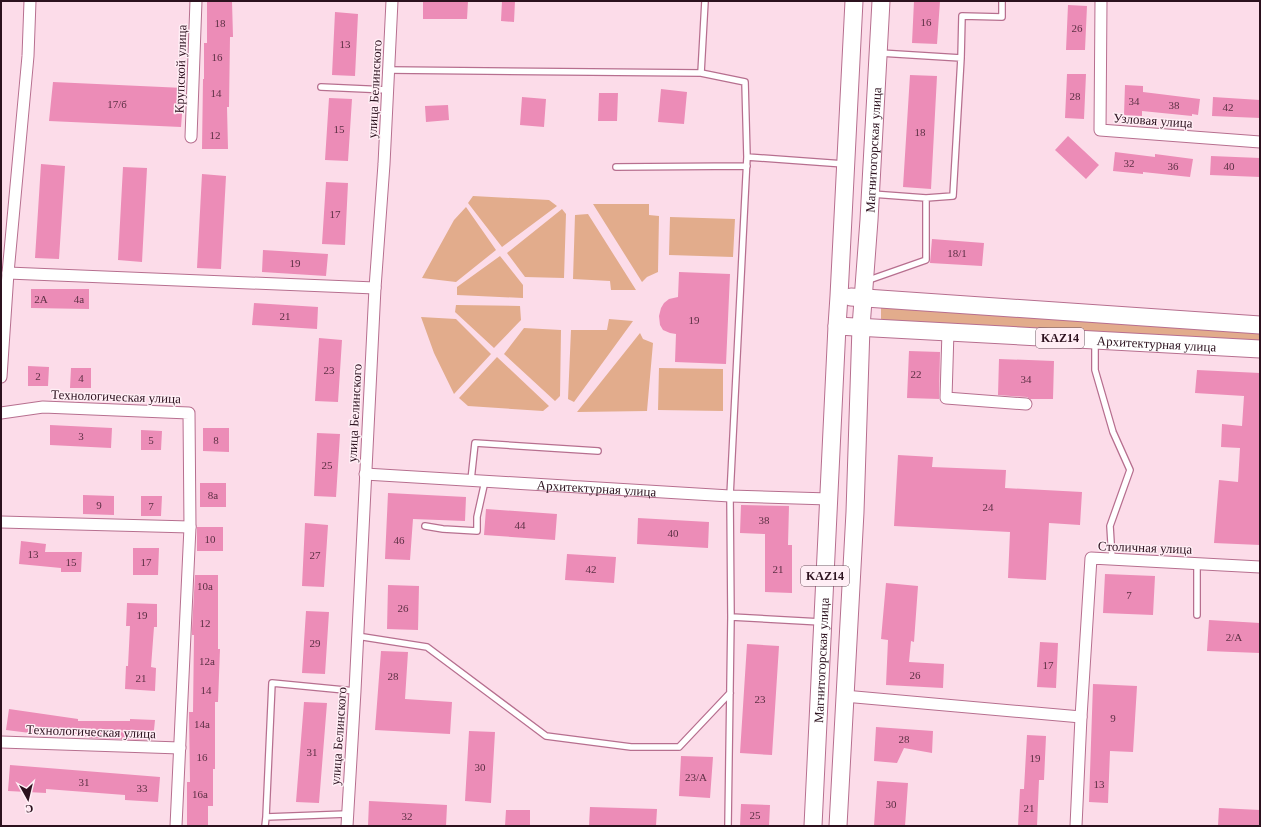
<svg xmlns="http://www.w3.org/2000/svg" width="1261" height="827" viewBox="0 0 1261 827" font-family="Georgia,serif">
  <rect width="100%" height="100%" fill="#fcdce9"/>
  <!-- green -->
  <path fill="#e2ac8c" d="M473 196 549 200 557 206 502 247 468 203Z
    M593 204H649V215L659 216 658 272 647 277 642 282Z
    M466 207 496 250 456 282 422 278 454 220Z
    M562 209 566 214 564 278 525 277 507 253Z
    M588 214 636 290H611L610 281 573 279 575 215Z
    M670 217 735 219 733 257 669 255Z
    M500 256 523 285V298L457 295V287Z
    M456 305 520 306 521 320 494 348 455 312Z
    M881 305 1260 327V344L881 322Z
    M421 317 456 319 491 354 454 394 434 353Z
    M609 319 633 321 574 402 568 399 571 330H607Z
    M524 328 561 330 560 396 555 401 504 354Z
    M640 333 643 339 653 343 647 411 577 412Z
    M497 357 549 406 543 411 468 406 459 398Z
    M659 368 723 369V411L658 410Z"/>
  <!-- building -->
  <path fill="#ec8cb7" d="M207 1H232L233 37H230L229 107H227L228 149H202L203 79H204V43H207Z
    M423 1H468L467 19H423Z
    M502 1H515L514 22 501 21Z
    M914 1H940L937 44 912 43Z
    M1068 5 1087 6 1085 50H1066Z
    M335 12 358 14 355 76 332 75Z
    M1067 74H1086L1084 119 1065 118Z
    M910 75 937 76 931 189 903 187Z
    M53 82 184 88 181 127 49 121Z
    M1125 85 1143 86V92L1200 99 1198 115 1192 114V116L1142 111V116L1124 115Z
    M661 89 687 92 684 124 658 122Z
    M599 93H618L617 121H598Z
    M522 97 546 99 544 127 520 125Z
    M1213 97 1260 100V118L1212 116Z
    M329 98 352 99 348 161 325 160Z
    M448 105 449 120 426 122 425 106Z
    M1068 136 1099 165 1086 179 1055 150Z
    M1115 152 1155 157V154L1193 159 1190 177 1143 172V174L1113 171Z
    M1211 156 1260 158V177L1210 175Z
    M41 164 65 166 59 259 35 258Z
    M123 167 147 168 142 262 118 260Z
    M202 174 226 176 221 269 197 268Z
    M326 182 348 183 345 245 322 244Z
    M932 239 984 243 982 266 930 263Z
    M263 250 328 254 326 276 262 272Z
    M679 272 730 274 726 364 675 362 676 334 670 333 663 330 660 325 659 316 661 308 664 303 669 299 678 297Z
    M31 289H89V309L31 308Z
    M254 303 318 307 317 329 252 325Z
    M319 338 342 340 338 402 315 401Z
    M909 351 940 352 939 399 907 398Z
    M999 359 1054 361 1053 399H1030L1027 397 998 395Z
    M28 366 49 367 48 386H28Z
    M71 368H91V388H70Z
    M1197 370 1260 373V545L1214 543 1219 480 1238 482 1240 448 1221 447 1222 424 1242 426 1244 396 1195 393Z
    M50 425 112 428 111 448 50 445Z
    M203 428H229V452L203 451Z
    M141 430 162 431 161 450H141Z
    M317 433 340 434 336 497 314 496Z
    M898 455 933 457 932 467 1006 470 1005 488 1082 492 1080 525 1049 523 1046 580 1008 578 1010 532 894 526Z
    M200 483H226V507H200Z
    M388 493 466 497 465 521 413 519 410 560 385 559Z
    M83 495 114 496V515L83 514Z
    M141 496H162L161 516H141Z
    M741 505 789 506 788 545H792V593L765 592V534L740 533Z
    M486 509 557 514 555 540 484 535Z
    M638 518 709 522 708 548 637 544Z
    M305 523 328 525 324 587 302 586Z
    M197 527H223V551H197Z
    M21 541 46 544 45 552H82L81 572H61V568L19 564Z
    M133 548H159L158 575H133Z
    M567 554 616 557 614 583 565 580Z
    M1105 574 1155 576 1153 615 1103 613Z
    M195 575H218V649H220L218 702H215V769H213V806H208V826H187V782H190L189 712H193L194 635H192V629Z
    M886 583 918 586 914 642 911 641 909 662 944 664 943 688 886 685 888 640 881 639Z
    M388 585 419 586 418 630 387 629Z
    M127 603 157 604V627H154L151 667 156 668 155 691 125 689 126 666H128L130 626H126Z
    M306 611 329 612 325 674 302 673Z
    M1209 620 1260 623V653L1207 651Z
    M1040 642 1058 643 1056 688 1037 687Z
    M747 644 779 646 772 755 740 753Z
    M381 651 408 652 405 699 452 702 450 734 375 730Z
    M1093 684 1137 686 1133 752 1110 751 1108 803 1089 802Z
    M304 702 327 703 319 803 296 802Z
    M9 709 78 719V721H130V719L155 720 153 740 89 738V737L39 728 38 734 6 730Z
    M876 727 933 731 932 753 904 748 897 763 874 761Z
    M469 731 495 732 491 803 465 801Z
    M1027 735 1046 736 1044 780H1039L1037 826H1018L1020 789H1024Z
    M681 756 713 757 710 798 679 796Z
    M10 765 160 777 158 802 125 800V795L46 789V793L8 791Z
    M877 781 908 783 905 826H874Z
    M369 801 447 805 446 826H368Z
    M741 804 770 805 769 826H740Z
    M590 807 657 809 656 826H589Z
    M1219 808 1260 810V826H1218Z
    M506 810H530V826H505Z"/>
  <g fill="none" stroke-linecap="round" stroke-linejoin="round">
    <defs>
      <path id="lane" d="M880 53 961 58 953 196 926 198
        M961 58 962 16 1002 17V1
        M389 70 701 73 705 1
        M701 73 745 82 747 157
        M321 87 388 90
        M616 167 747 166
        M866 281 926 260V198L872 194
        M1095 343V370L1113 432 1130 470 1110 526 1112 559
        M471 480 475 443 598 451
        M425 526 443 529 477 531V517L485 481
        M1197 615V563
        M731 617 730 496 747 157 844 164
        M357 636 427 647 546 736 631 747H679L730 693
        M347 814 266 817 272 683 355 691
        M265 826 266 817
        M728 826 731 617 821 622"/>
      <g id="street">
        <path d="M1101 1 1100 130 1260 142"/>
        <path d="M191 137 196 1"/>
        <path d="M8 273 375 288"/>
        <path d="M948 331 946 398 1026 404"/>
        <path d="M1 377 8 273 28 56 30 1"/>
        <path d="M1 413 43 407 189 413 190 527 176 826"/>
        <path id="s1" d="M365 474 730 496 829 499"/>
        <path d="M1 522 190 527"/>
        <path d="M844 696 1081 717"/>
        <path d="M1 742 180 748"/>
        <path d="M347 826 355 691 375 288 384 164 392 1"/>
        <path d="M1076 826 1081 717 1091 558 1260 567"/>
      </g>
      <g id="primary">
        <path d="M851 297 1260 325"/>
        <path id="s2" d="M837 326 1260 349"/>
        <path id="s3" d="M813 826 837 326 839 296 854 1"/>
        <path id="s4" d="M838 826 855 512 861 327 869 220 881 1"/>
      </g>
    </defs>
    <!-- lane casing -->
    <use href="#lane" stroke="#b76f8f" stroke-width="8"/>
    <!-- street casing -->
    <use href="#street" stroke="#b76f8f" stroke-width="13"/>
    <!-- primary casing -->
    <use href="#primary" stroke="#b76f8f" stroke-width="19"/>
    <!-- lane -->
    <use href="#lane" stroke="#fff" stroke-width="5.5"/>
    <!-- street -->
    <use href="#street" stroke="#fff" stroke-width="11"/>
    <!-- primary -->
    <use href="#primary" stroke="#fff" stroke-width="17"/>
  </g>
  <g text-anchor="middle" stroke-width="3" stroke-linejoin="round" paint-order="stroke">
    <!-- number labels -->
    <g font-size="11" fill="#5c3044">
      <text x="926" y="26">16</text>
      <text x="220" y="27">18</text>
      <text x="1077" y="32">26</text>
      <text x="345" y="48">13</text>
      <text x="217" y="61">16</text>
      <text x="216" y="97">14</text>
      <text x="1075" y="100">28</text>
      <text x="1134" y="105">34</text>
      <text x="117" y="108">17/б</text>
      <text x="1174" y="109">38</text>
      <text x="1228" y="111">42</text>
      <text x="339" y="133">15</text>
      <text x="920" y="136">18</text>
      <text x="215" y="139">12</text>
      <text x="1129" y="167">32</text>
      <text x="1173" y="170">36</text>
      <text x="1229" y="170">40</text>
      <text x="335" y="218">17</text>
      <text x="957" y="257">18/1</text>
      <text x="295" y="267">19</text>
      <text x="41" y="303">2А</text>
      <text x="79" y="303">4а</text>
      <text x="285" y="320">21</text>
      <text x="694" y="324">19</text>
      <text x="329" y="374">23</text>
      <text x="916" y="378">22</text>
      <text x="38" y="380">2</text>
      <text x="81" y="382">4</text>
      <text x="1026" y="383">34</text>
      <text x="81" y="440">3</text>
      <text x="151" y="444">5</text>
      <text x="216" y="444">8</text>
      <text x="327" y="469">25</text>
      <text x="213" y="499">8а</text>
      <text x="99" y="509">9</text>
      <text x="151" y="510">7</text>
      <text x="988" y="511">24</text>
      <text x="764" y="524">38</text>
      <text x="520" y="529">44</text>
      <text x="673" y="537">40</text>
      <text x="210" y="543">10</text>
      <text x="399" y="544">46</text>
      <text x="33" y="558">13</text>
      <text x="315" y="559">27</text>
      <text x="71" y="566">15</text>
      <text x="146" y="566">17</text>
      <text x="591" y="573">42</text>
      <text x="778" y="573">21</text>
      <text x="205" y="590">10а</text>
      <text x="1129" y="599">7</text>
      <text x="403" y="612">26</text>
      <text x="142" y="619">19</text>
      <text x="205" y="627">12</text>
      <text x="1234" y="641">2/А</text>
      <text x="315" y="647">29</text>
      <text x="207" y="665">12а</text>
      <text x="1048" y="669">17</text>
      <text x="915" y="679">26</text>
      <text x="393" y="680">28</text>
      <text x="141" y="682">21</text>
      <text x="206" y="694">14</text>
      <text x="760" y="703">23</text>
      <text x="1113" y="722">9</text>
      <text x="202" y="728">14а</text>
      <text x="904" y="743">28</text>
      <text x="312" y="756">31</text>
      <text x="202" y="761">16</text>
      <text x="1035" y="762">19</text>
      <text x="480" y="771">30</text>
      <text x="696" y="781">23/А</text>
      <text x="84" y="786">31</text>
      <text x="1099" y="788">13</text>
      <text x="142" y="792">33</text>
      <text x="200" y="798">16а</text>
      <text x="891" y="808">30</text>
      <text x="1029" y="812">21</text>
      <text x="755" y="819">25</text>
      <text x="407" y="820">32</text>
    </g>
    <!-- shield labels -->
    <g fill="#ffeef5" stroke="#6b535e" stroke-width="1">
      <rect x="1036" y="328" width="48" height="20" rx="3"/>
      <rect x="801" y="566" width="48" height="20" rx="3"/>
    </g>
    <g font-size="12" font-weight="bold" fill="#2c111e">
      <text x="1060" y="342">KAZ14</text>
      <text x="825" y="580">KAZ14</text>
    </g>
    <!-- street labels -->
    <g font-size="13" fill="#2c111e" stroke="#ffeef5">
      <text transform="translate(180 69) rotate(-88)" y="5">Крупской улица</text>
      <text transform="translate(374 89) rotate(-87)" y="5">улица Белинского</text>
      <text transform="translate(1153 120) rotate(4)" y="5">Узловая улица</text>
      <text dy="5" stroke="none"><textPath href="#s4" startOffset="677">Магнитогорская улица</textPath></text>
      <text dy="5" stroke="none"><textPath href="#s2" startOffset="320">Архитектурная улица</textPath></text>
      <text transform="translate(116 396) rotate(2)" y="5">Технологическая улица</text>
      <text transform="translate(354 413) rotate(-87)" y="5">улица Белинского</text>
      <text dy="5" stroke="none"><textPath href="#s1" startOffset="232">Архитектурная улица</textPath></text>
      <text transform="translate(1145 547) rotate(2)" y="5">Столичная улица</text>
      <text dy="5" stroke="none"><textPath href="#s3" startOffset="166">Магнитогорская улица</textPath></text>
      <text transform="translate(91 731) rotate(2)" y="5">Технологическая улица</text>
      <text transform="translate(338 736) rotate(-86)" y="5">улица Белинского</text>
    </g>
  </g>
  <!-- border -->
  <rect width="1261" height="827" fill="none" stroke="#2c111e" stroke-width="4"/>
  <!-- north arrow -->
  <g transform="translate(28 799) rotate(172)" stroke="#ffeef5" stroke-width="3" paint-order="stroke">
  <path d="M0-3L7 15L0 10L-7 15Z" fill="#2c111e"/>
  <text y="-6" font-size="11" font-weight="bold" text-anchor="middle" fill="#2c111e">С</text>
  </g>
</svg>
